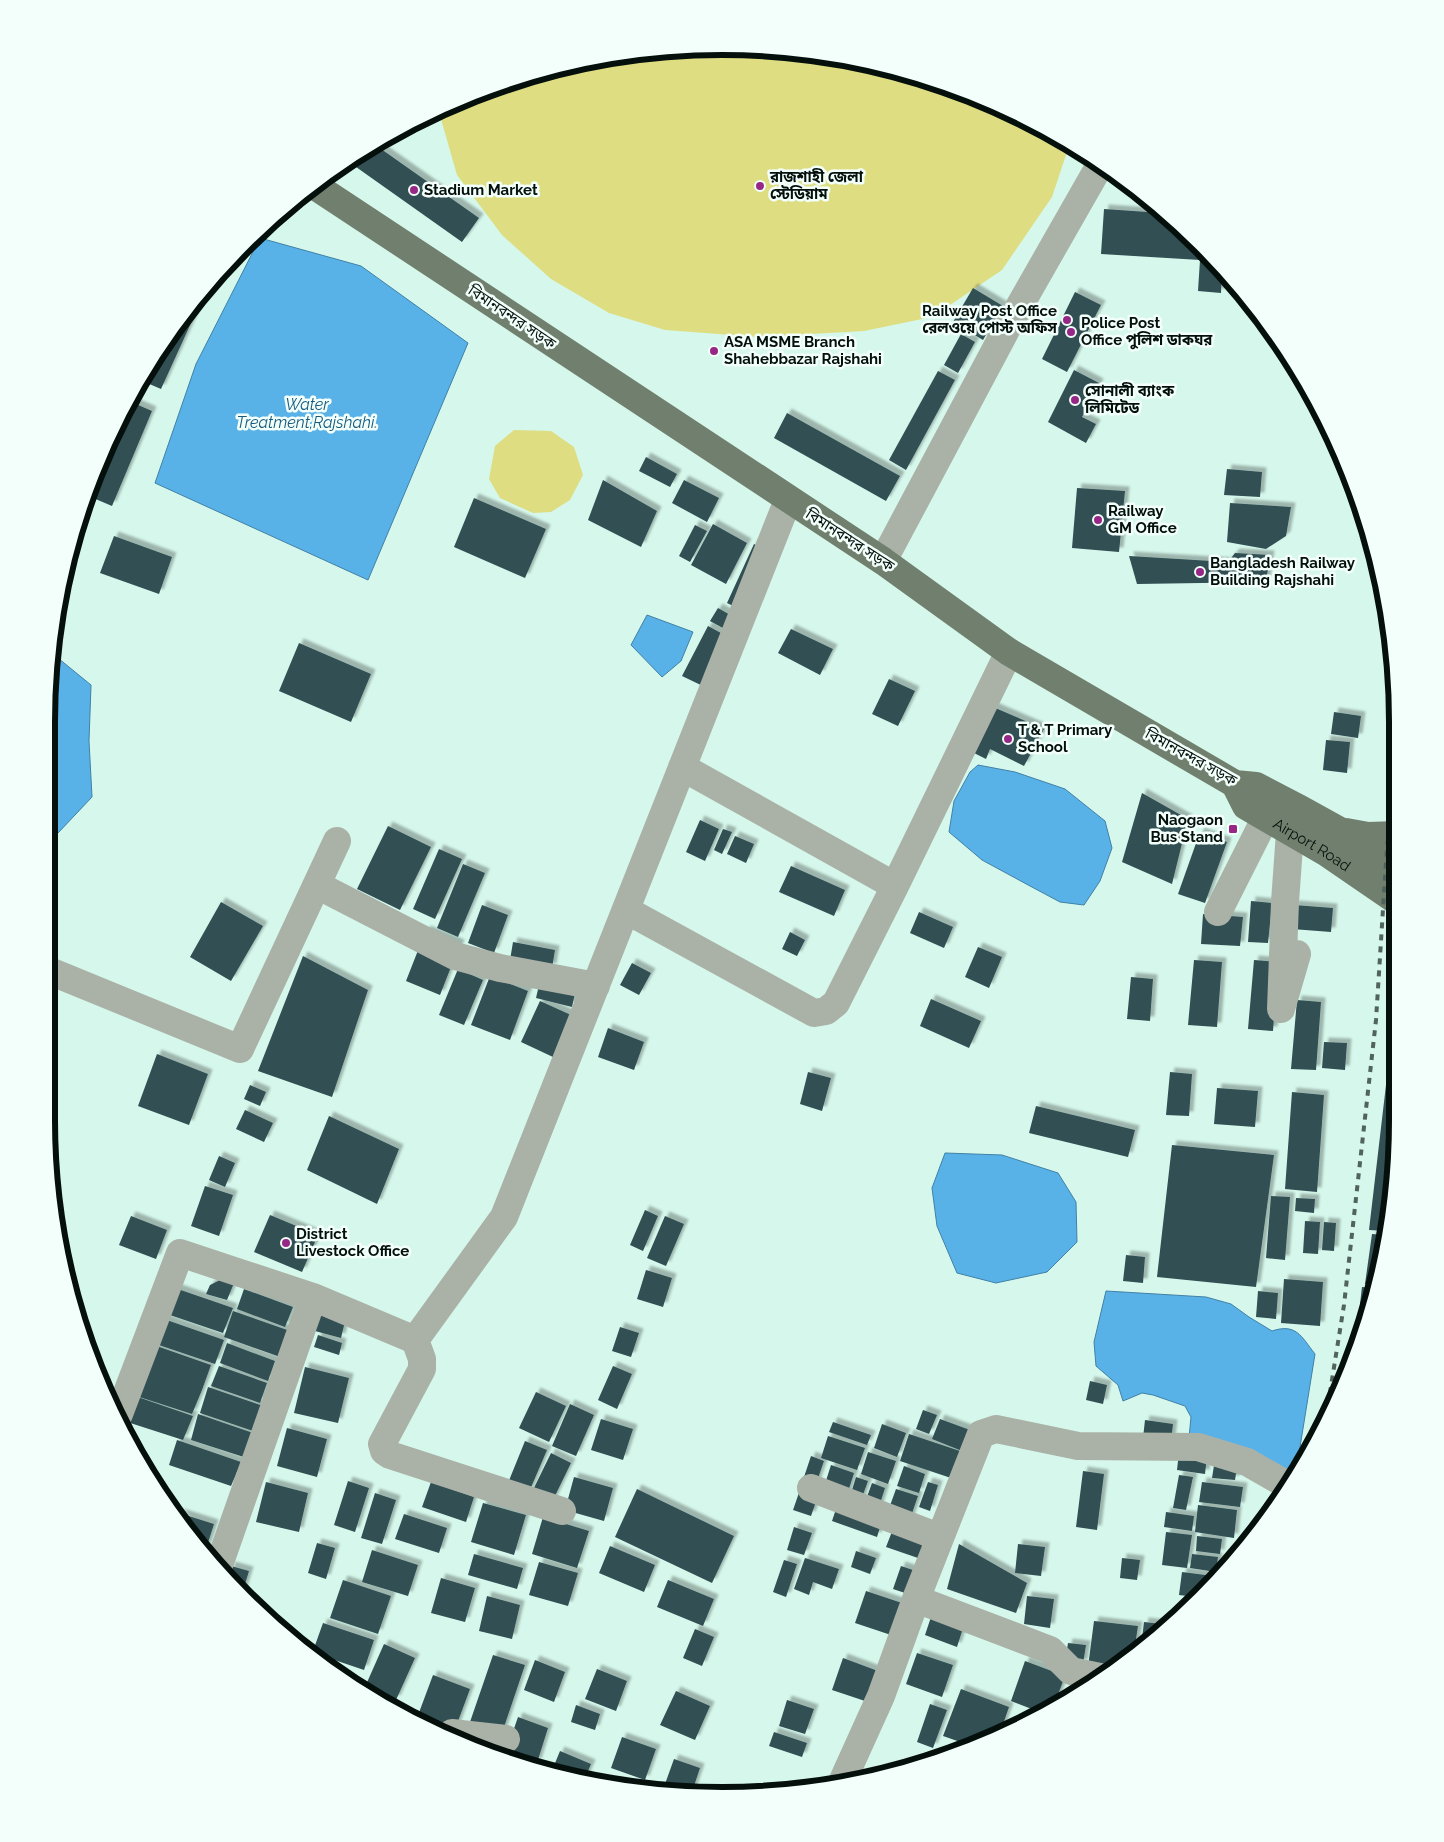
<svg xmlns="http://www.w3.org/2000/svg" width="1444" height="1842" viewBox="0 0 1444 1842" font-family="Raleway,'Noto Sans Bengali',sans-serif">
  <defs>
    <filter id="shadow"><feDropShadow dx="4.5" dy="-4.5" stdDeviation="1" flood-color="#0004"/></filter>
  </defs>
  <rect width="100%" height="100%" fill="#d6f7eb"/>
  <!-- green -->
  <path fill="#dedd82" d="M766 48 897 69 1021 116 1069 146 1052 197 1002 270 932 317 864 331 758 337 665 330 609 313 551 279 502 235 457 175 439 112 505 82 634 52Z
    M514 430 551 431 574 447 583 475 570 500 551 512 533 513 500 498 489 479 495 446Z"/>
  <!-- water -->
  <path fill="#59b2e7" stroke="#4081a6" d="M260 238 361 266 468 343 368 580 155 483 196 364Z
    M647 615 693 632 681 661 662 677 631 645Z
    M53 654 91 685 89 741 92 797 58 833 47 831 48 678Z
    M978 765 1015 772 1065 789 1105 821 1112 848 1100 881 1084 905 1060 902 1030 886 982 860 949 832 954 801 970 772Z
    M945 1153 1002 1155 1058 1173 1076 1202 1077 1242 1047 1272 996 1283 957 1273 937 1226 932 1188Z
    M1106 1291 1206 1297 1231 1304 1249 1317 1272 1331C1296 1323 1301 1336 1315 1354L1296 1472 1287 1473 1189 1438 1191 1417 1185 1406 1153 1395 1142 1393 1123 1401 1118 1385 1096 1366 1094 1342Z"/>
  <!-- building -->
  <path fill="#314f53" filter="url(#shadow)" d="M374 144 479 218 462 242 349 162Z
    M1104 209 1162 213 1222 269 1221 293 1198 291 1200 260 1101 254Z
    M973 288 1003 306 983 340 953 322Z
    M206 290 161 389 140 380 186 310Z
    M1075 292 1101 305 1067 372 1042 359Z
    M961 334 975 342 958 373 944 365Z
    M1074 370 1099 383 1082 417 1096 424 1086 443 1048 422Z
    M938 371 955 380 906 470 889 460Z
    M129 401 152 411 112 506 86 495Z
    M787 413 900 476 886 501 774 438Z
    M646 457 677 474 670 487 639 471Z
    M1227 469 1262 472 1260 497 1224 495Z
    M603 480 657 511 641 547 588 520Z
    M684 480 719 498 707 522 672 503Z
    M1077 488 1125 491 1119 552 1072 548Z
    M474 498 546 529 525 578 454 547Z
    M1230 503 1291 507 1286 536 1266 549 1227 542Z
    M713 524 747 543 726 584 691 565Z
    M695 525 707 531 690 562 679 556Z
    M114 536 172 557 159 594 100 573Z
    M754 544 770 552 741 610 727 603Z
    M1235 553 1270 555 1266 582 1137 584 1129 556 1228 562Z
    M718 608 739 620 732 633 710 621Z
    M708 626 732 639 707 688 682 676Z
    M791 629 833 649 820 675 778 653Z
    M299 643 371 674 351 722 279 691Z
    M889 679 915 691 898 726 872 714Z
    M993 707 1044 729 1024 766 990 749 986 759 970 751Z
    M1334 712 1361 716 1358 738 1331 734Z
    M1326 740 1350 742 1347 773 1323 770Z
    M1142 793 1188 819 1172 884 1122 862Z
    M700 820 719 829 705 861 686 852Z
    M388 826 431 847 400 910 357 889Z
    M723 829 732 832 722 854 714 850Z
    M1200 832 1227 842 1205 903 1178 894Z
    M735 836 754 844 746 863 727 854Z
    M439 849 462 859 435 919 413 909Z
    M463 864 485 873 458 937 437 928Z
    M791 866 845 890 834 916 779 892Z
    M1251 901 1272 903 1268 943 1248 942Z
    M221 902 263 926 231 981 190 957Z
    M482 905 508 915 494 953 468 943Z
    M1294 905 1333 908 1331 932 1292 929Z
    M919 912 953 927 944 948 910 933Z
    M1203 914 1243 917 1240 946 1201 944Z
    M426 930 460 944 440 995 406 981Z
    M790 932 805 940 797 956 782 949Z
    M513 942 555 950 552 968 510 960Z
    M978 947 1002 957 989 988 965 977Z
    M303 956 368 990 332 1097 258 1071Z
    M1194 960 1222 962 1217 1027 1188 1025Z
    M1254 960 1278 962 1273 1031 1248 1029Z
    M632 963 651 973 639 995 620 985Z
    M458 969 483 980 464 1025 439 1015Z
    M490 976 528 991 510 1040 471 1025Z
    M1131 977 1153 979 1150 1021 1127 1019Z
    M539 985 575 993 572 1007 536 998Z
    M931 999 981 1021 969 1048 920 1026Z
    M1297 1000 1321 1002 1316 1070 1291 1069Z
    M540 1001 571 1015 553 1057 521 1042Z
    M608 1028 644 1042 634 1070 598 1057Z
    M1324 1042 1347 1043 1345 1070 1322 1068Z
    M157 1054 208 1074 189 1125 138 1106Z
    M808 1072 831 1078 822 1111 800 1104Z
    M1170 1072 1192 1074 1189 1116 1166 1115Z
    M250 1085 266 1092 260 1106 244 1099Z
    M1386 1085 1396 1089 1398 1099V1120L1387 1231 1369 1230Z
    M1217 1088 1258 1091 1255 1127 1214 1124Z
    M1292 1092 1324 1095 1317 1192 1285 1189Z
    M1036 1106 1135 1130 1128 1157 1029 1133Z
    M245 1110 273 1123 264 1142 236 1129Z
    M329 1116 399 1149 377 1204 307 1170Z
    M1172 1145 1274 1155 1256 1287 1157 1277Z
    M219 1156 235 1163 225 1187 209 1180Z
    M205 1186 233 1195 219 1236 191 1226Z
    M1271 1196 1290 1197 1285 1260 1266 1258Z
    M1296 1198 1315 1199 1314 1213 1295 1211Z
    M645 1210 658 1216 643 1251 630 1245Z
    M270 1215 318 1235 302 1272 254 1252Z
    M131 1216 167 1230 156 1259 119 1245Z
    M665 1216 684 1224 666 1266 647 1258Z
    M1305 1221 1320 1222 1318 1254 1303 1253Z
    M1324 1222 1336 1223 1334 1251 1322 1250Z
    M1372 1234 1386 1235 1385 1252 1375 1285 1365 1284Z
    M1126 1255 1145 1257 1143 1283 1123 1281Z
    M646 1270 672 1278 663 1307 637 1299Z
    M1284 1279 1323 1282 1320 1326 1281 1323Z
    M220 1280 234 1283 227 1300 206 1294 210 1285Z
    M169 1286 233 1308 223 1333 161 1312Z
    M1362 1287 1374 1288 1368 1306 1360 1304Z
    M244 1289 293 1307 285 1327 237 1309Z
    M1258 1291 1278 1293 1276 1319 1256 1317Z
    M322 1306 347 1313 341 1338 315 1331Z
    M233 1311 293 1332 283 1358 224 1337Z
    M161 1318 224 1340 215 1364 153 1343Z
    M620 1327 639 1333 631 1357 612 1351Z
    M318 1335 342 1343 339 1355 314 1347Z
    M148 1343 211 1365 202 1390 195 1387 202 1390 192 1414 130 1394Z
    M227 1343 275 1361 268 1381 220 1363Z
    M219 1366 267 1383 260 1403 211 1386Z
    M613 1366 632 1374 617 1409 598 1400Z
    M305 1367 349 1378 338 1423 294 1413Z
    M1090 1381 1107 1385 1103 1404 1086 1400Z
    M208 1387 272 1409 262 1434 200 1413Z
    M536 1392 566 1406 549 1442 519 1428Z
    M129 1394 193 1416 183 1440 121 1420Z
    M570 1404 594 1415 576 1456 552 1446Z
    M923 1410 937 1415 929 1434 916 1429Z
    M198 1414 262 1436 253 1460 191 1440Z
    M601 1419 633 1429 623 1460 591 1450Z
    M940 1419 970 1430 962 1451 932 1439Z
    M1145 1420 1173 1424 1171 1442 1143 1438Z
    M833 1422 871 1435 867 1445 829 1432Z
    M882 1424 906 1433 897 1457 874 1448Z
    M287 1428 327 1439 317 1477 277 1466Z
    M909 1434 960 1451 951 1478 900 1461Z
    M828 1436 865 1448 857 1470 821 1458Z
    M177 1440 241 1462 231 1486 169 1465Z
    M525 1441 547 1450 529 1492 508 1483Z
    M868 1452 896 1461 888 1484 861 1474Z
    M1179 1452 1207 1456 1205 1474 1177 1470Z
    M551 1453 571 1463 552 1502 532 1492Z
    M811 1456 824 1461 816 1484 803 1480Z
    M1215 1459 1238 1461 1235 1480 1212 1478Z
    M831 1465 854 1473 847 1495 824 1487Z
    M904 1466 925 1474 919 1493 897 1486Z
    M1083 1471 1104 1474 1097 1530 1076 1527Z
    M1179 1475 1193 1477 1186 1510 1173 1508Z
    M574 1477 613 1488 604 1521 565 1510Z
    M856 1477 868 1481 860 1503 849 1500Z
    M348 1481 369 1488 355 1532 334 1525Z
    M266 1482 308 1493 299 1532 256 1522Z
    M431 1482 474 1497 466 1522 422 1507Z
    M928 1482 938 1485 930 1511 919 1507Z
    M1202 1482 1243 1487 1240 1507 1199 1502Z
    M872 1483 885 1488 878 1510 864 1505Z
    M801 1487 819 1493 811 1516 793 1510Z
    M637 1489 734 1536 712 1583 615 1537Z
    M896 1489 918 1496 909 1522 887 1514Z
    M375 1493 396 1500 382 1544 361 1538Z
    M483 1503 526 1515 514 1555 471 1542Z
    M1198 1505 1237 1510 1234 1538 1195 1532Z
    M837 1506 882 1521 877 1537 832 1521Z
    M1166 1512 1194 1516 1192 1531 1164 1527Z
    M179 1513 214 1524 206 1549Z
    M404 1514 447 1528 439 1553 395 1539Z
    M543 1517 589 1531 577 1568 532 1554Z
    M794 1527 812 1533 804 1555 787 1550Z
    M893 1529 925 1540 918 1558 886 1547Z
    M1166 1532 1192 1535 1187 1568 1162 1565Z
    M1197 1536 1222 1539 1220 1554 1196 1551Z
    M317 1543 335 1548 326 1579 308 1573Z
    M959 1544 1027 1583 1016 1613 947 1589Z
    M1018 1544 1045 1547 1041 1576 1015 1573Z
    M610 1546 655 1565 644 1592 599 1573Z
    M372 1550 418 1565 408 1596 362 1582Z
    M856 1551 876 1558 870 1574 851 1567Z
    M474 1554 523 1568 517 1589 468 1575Z
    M1192 1554 1218 1557 1216 1572 1190 1568Z
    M805 1558 839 1569 832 1589 813 1582 809 1595 794 1589Z
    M1122 1558 1140 1560 1137 1580 1120 1578Z
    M784 1560 797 1564 786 1597 773 1592Z
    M539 1562 578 1573 568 1606 529 1595Z
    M231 1566 249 1571 242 1594 228 1576Z
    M901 1566 919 1572 911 1595 893 1589Z
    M1182 1572 1213 1576 1195 1597 1179 1595Z
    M441 1578 475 1588 465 1622 431 1613Z
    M343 1580 391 1596 378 1634 330 1618Z
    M668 1580 714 1599 703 1626 657 1607Z
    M866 1591 902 1603 891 1635 855 1623Z
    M487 1596 520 1605 512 1639 479 1631Z
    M1027 1596 1054 1599 1050 1628 1024 1624Z
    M1183 1600 1192 1601 1182 1612Z
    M931 1617 963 1628 957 1647 925 1635Z
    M1094 1621 1138 1626 1134 1652 1110 1670 1088 1667Z
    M1144 1622 1170 1625 1141 1647Z
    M323 1623 374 1640 364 1670 317 1654 313 1651Z
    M695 1629 714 1637 702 1666 683 1658Z
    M1068 1643 1086 1645 1083 1664 1065 1662Z
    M384 1644 415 1658 396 1700 365 1687Z
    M917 1653 953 1665 942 1697 906 1684Z
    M493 1655 525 1665 502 1733 470 1722Z
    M843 1658 878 1671 868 1702 832 1690Z
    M535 1660 565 1672 554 1702 524 1690Z
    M1025 1661 1065 1676 1053 1708 1042 1713 1011 1701Z
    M597 1669 627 1681 616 1711 585 1699Z
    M433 1675 470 1689 454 1732 417 1718Z
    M961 1689 1009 1707 1001 1730 966 1744 943 1736Z
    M676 1691 710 1706 695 1740 660 1725Z
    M787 1700 814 1709 805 1734 779 1726Z
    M930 1704 947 1710 933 1748 917 1742Z
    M576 1705 600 1714 595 1730 571 1722Z
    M518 1717 548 1728 537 1763 506 1752Z
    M774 1732 807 1743 802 1757 769 1746Z
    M622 1737 656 1749 645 1780 611 1768Z
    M560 1751 591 1764 585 1778 551 1773Z
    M674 1759 700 1768 692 1792 665 1784Z"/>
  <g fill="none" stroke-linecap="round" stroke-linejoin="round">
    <!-- minor -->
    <path stroke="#aab2a8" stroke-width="28" d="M883 561 1007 328 1100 165
      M682 767 895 886
      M317 885 455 956 500 968 596 986
      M626 910 814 1013 826 1011 836 1003 895 886 1009 652
      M1218 912 1276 797
      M1297 954 1281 1009 1285 902 1290 832 1300 811
      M47 970 240 1049 337 841
      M415 1340 422 1359V1369L382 1444 384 1451 390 1455 562 1511
      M119 1414 180 1253 313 1297 415 1340 504 1217 788 500
      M811 1488 939 1537
      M219 1565 313 1297
      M1100 1677 1071 1671 1050 1650 916 1599 981 1434 996 1429 1078 1446 1198 1447 1247 1462 1289 1486
      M452 1733 506 1739
      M843 1780 881 1696 916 1599"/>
    <!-- major -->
    <g stroke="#71806e" stroke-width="28">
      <path d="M315 186 883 561 1009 652 1235 784 1256 786 1300 809 1340 831 1397 870"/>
      <path id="s1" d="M1235 784 1246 806 1327 853 1397 901"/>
      <path d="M1346 832 1368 836 1397 835"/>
    </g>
    <!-- rail -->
    <path stroke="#50635d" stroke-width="4" stroke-dasharray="6 6" stroke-linecap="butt" d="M1326 1417 1344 1305 1376 1020 1386 862 1396 734"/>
  </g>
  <!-- markers -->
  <g fill="#962786" stroke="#f2fffa" stroke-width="2">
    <circle cx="760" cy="186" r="5"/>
    <circle cx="414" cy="190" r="5"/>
    <circle cx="1067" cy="320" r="5"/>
    <circle cx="1071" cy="332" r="5"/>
    <circle cx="714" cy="351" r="5"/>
    <circle cx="1075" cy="400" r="5"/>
    <circle cx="1098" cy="520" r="5"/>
    <circle cx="1200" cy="572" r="5"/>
    <circle cx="1008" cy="739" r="5"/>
    <rect x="1228" y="824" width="10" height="10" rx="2.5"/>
    <circle cx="286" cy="1243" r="5"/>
  </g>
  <g text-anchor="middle" stroke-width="5" stroke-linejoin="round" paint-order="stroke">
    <!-- poi labels -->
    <g font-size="15" font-weight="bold" fill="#05100d" stroke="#f2fffa" text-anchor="start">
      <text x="770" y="182">রাজশাহী জেলা<tspan x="770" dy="17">স্টেডিয়াম</tspan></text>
      <text x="424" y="195">Stadium Market</text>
      <text x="1057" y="316" text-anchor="end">Railway Post Office<tspan x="1057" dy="17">রেলওয়ে পোস্ট অফিস</tspan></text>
      <text x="1081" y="328">Police Post<tspan x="1081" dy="17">Office পুলিশ ডাকঘর</tspan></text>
      <text x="724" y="347">ASA MSME Branch<tspan x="724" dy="17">Shahebbazar Rajshahi</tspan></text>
      <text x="1085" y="396">সোনালী ব্যাংক<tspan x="1085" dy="17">লিমিটেড</tspan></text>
      <text x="1108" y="516">Railway<tspan x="1108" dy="17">GM Office</tspan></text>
      <text x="1210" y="568">Bangladesh Railway<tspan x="1210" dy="17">Building Rajshahi</tspan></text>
      <text x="1018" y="735">T &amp; T Primary<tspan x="1018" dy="17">School</tspan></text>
      <text x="1223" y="825" text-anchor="end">Naogaon<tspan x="1223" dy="17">Bus Stand</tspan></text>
      <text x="296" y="1239">District<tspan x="296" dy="17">Livestock Office</tspan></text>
    </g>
    <!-- street labels -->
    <g font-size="15" fill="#05100d" stroke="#f2fffa">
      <text transform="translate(512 317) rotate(34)" y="5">বিমানবন্দর সড়ক</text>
      <text transform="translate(850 540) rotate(33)" y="5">বিমানবন্দর সড়ক</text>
      <text transform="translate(1191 757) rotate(29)" y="5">বিমানবন্দর সড়ক</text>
      <text dy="5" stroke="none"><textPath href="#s1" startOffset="101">Airport Road</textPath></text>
    </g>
    <!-- water labels -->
    <g font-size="16" font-style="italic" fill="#185b7f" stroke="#f2fffa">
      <text x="307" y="410">Water<tspan x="307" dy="18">Treatment,Rajshahi.</tspan></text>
    </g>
  </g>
  <!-- crop -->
  <path d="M0 0H1444V1842H0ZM722 55H722A667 667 0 0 1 1389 722V1120A667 667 0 0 1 722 1787H722A667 667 0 0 1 55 1120V722A667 667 0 0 1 722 55Z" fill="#f2fffa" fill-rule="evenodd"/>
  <path fill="none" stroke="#05100d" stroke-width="6" d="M722 55H722A667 667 0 0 1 1389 722V1120A667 667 0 0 1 722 1787H722A667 667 0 0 1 55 1120V722A667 667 0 0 1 722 55Z"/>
</svg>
